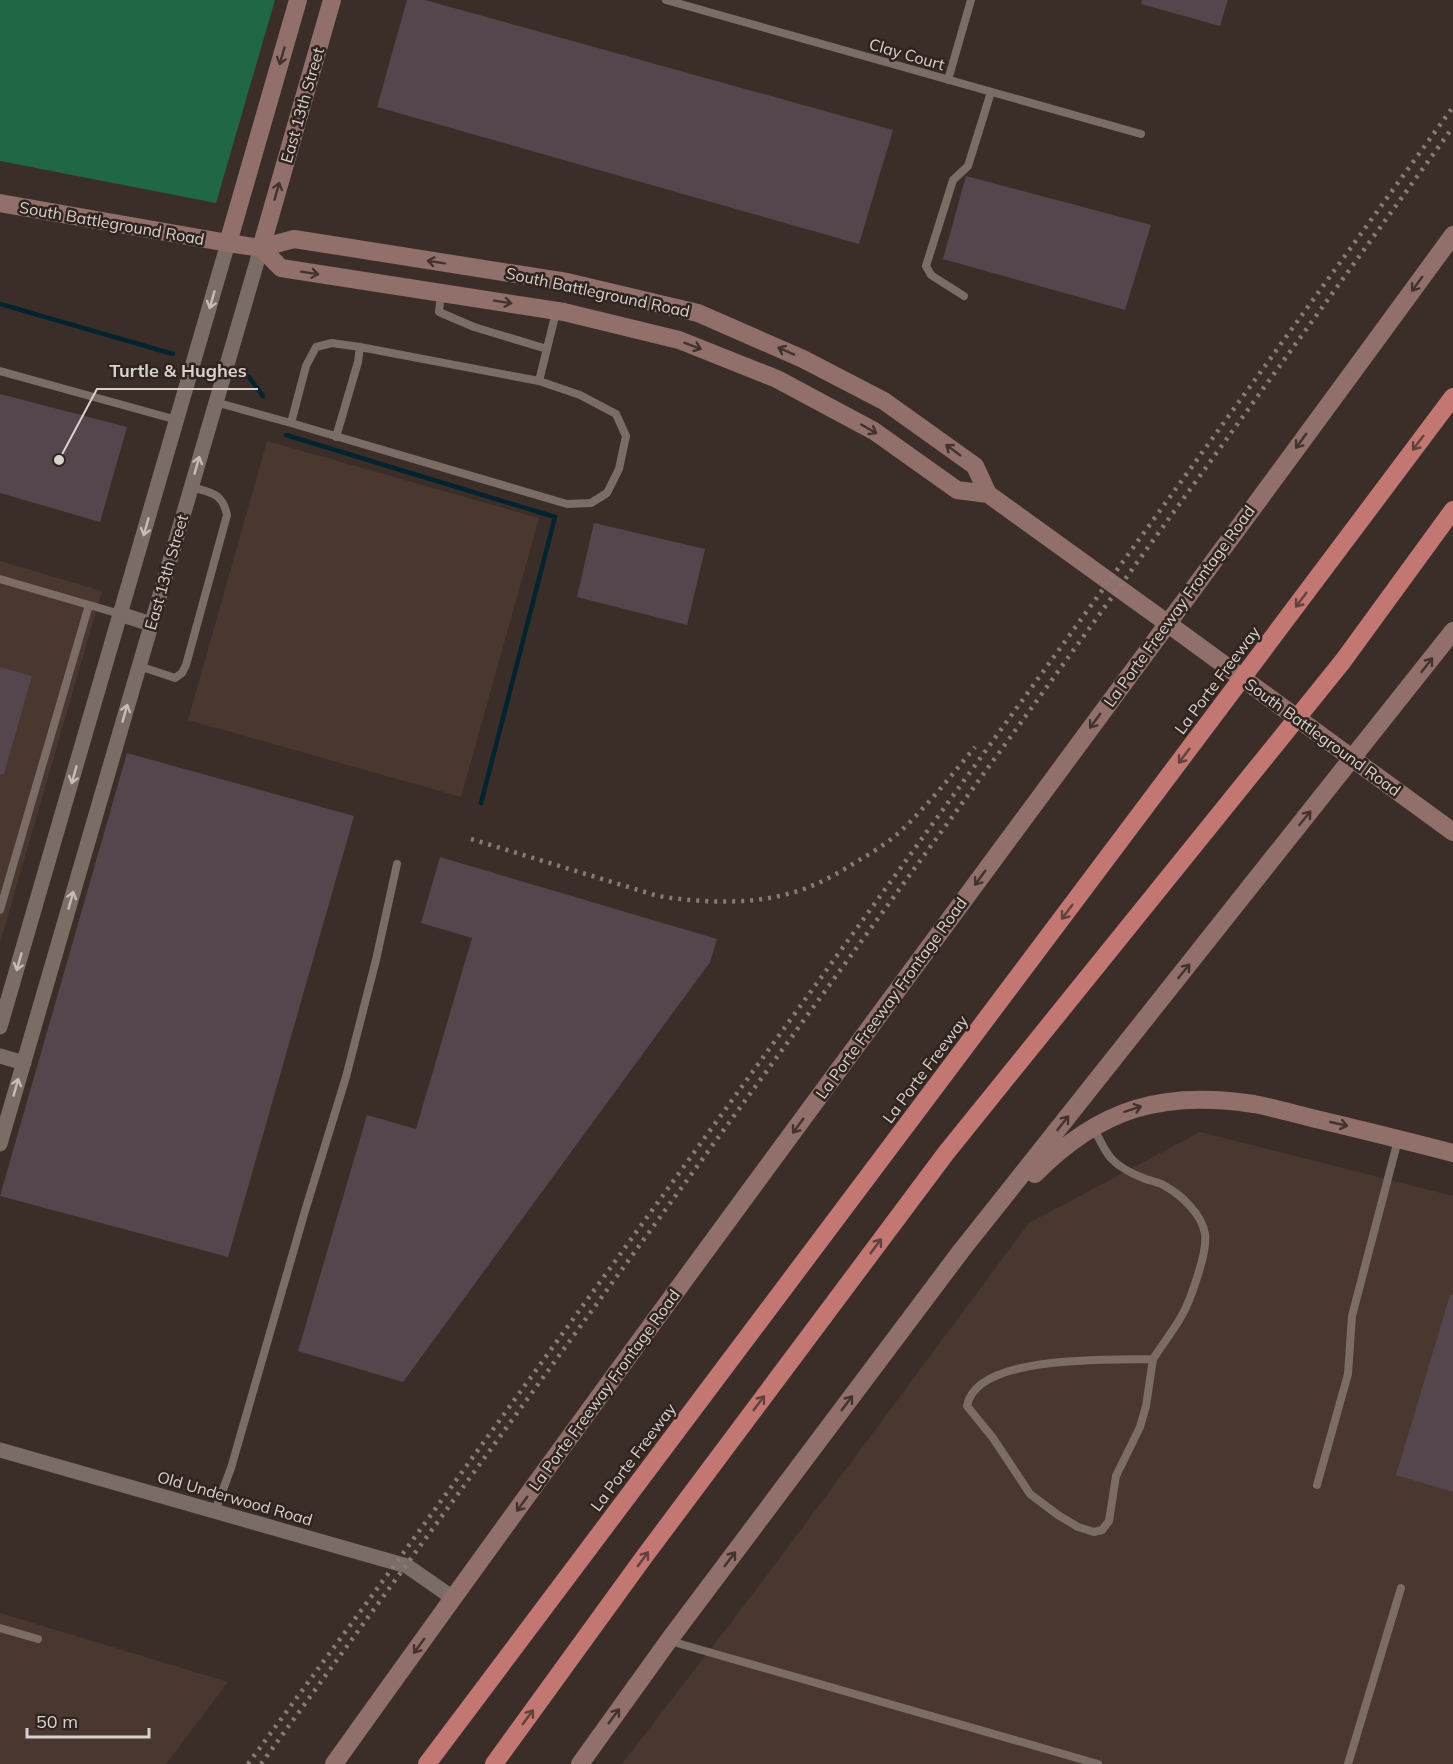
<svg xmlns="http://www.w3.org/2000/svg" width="1453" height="1764" viewBox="0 0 1453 1764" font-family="Mulish,sans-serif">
  <rect width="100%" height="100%" fill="#3b2e28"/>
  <!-- built -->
  <path fill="#4a3730" d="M267 441 539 518 461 797 188 720Z
    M0 561 102 591 0 943Z
    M1200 1132 1453 1196V1764H622L762 1582 1029 1223Z
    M0 1613 228 1682 166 1764H0Z"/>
  <!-- green -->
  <path fill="#206743" d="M0 0H275L216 203 0 161Z"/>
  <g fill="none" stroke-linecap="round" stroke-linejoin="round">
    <!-- stream -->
    <path stroke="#042330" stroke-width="4.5" d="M0 304 173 354
      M249 377 263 396
      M286 435 555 517 481 803"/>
  </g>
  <!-- building -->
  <path fill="#54464c" d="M407 0H425L893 130 859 244 377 107Z
    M1142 0H1228L1220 26 1141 4Z
    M966 176 1151 225 1125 310 943 259Z
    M0 394 127 427 100 522 0 493Z
    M594 523 705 549 687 625 577 597Z
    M0 667 32 676 4 774H0Z
    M127 753 354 816 228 1257 0 1196Z
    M440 857 717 939 710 962 403 1382 298 1351 367 1115 416 1129 472 938 421 923Z
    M1450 1295H1453V1492L1396 1475Z"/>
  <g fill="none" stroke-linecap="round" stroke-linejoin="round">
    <!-- lane -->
    <path stroke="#7b6c66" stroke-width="8" d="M666 0 1141 134
      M948 80 971 0
      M441 294 439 312 474 327 547 349
      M964 296 931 275 926 266 953 180 968 166 991 92
      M0 371 177 420
      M539 381 580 395 616 414 626 436 619 469 607 493 591 503 567 504 291 423 306 366 316 347 332 343 360 347 539 381 556 312
      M215 402 291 423
      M336 437 358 362 360 347
      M0 579 120 614
      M139 666 175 678 182 673 186 665 227 515C222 492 211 493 191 487
      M0 910 89 605
      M1094 1128C1107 1157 1113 1166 1143 1178 1150 1181 1159 1182 1165 1186 1181 1195 1202 1214 1205 1234 1208 1251 1190 1302 1181 1317 1173 1331 1162 1345 1153 1359 1111 1360 976 1354 967 1406L993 1438 1030 1494 1058 1515 1078 1527 1094 1532 1102 1530 1109 1521 1116 1476 1140 1427 1146 1406 1153 1359
      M1317 1485 1348 1374 1352 1316 1398 1140
      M215 1511 231 1468 305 1211 346 1077 376 960 397 864
      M0 1628 38 1639
      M670 1641 1098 1764
      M1348 1764 1401 1588"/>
    <!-- street -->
    <path stroke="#7b6c66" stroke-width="15" d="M120 614 151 624
      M0 1027 228 243
      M0 1056 24 1063
      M0 1144 261 248
      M0 1450 407 1566 453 1598"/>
    <!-- secondary -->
    <path stroke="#916f6a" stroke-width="18" d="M0 203 228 243 261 248 294 239 567 282 698 313 803 359 884 401 975 466 988 494
      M228 243 298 0
      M261 248 281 268 564 312 679 340 777 379 874 431 957 490 988 494 1167 623 1453 832
      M261 248 332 0
      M1035 1174C1100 1108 1163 1090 1254 1104 1275 1108 1295 1114 1316 1119 1362 1130 1407 1141 1453 1153
      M334 1764C701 1250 1081 745 1453 235
      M580 1764 669 1640 961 1251 1453 631"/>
    <!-- highway -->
    <path stroke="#c37772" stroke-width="18" d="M427 1764 1453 397
      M494 1764 644 1557 946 1153 1343 661 1453 510"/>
    <!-- rail -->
    <path stroke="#867b76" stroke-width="4.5" stroke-dasharray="3 6" stroke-linecap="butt" d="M471 839 658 896C709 904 768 906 816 884 830 878 843 870 856 862 873 852 891 841 905 827 930 802 952 775 975 747
      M248 1764 396 1563 1453 107
      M261 1764 1017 728 1453 127"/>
  </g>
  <!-- one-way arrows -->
  <defs><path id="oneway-shaft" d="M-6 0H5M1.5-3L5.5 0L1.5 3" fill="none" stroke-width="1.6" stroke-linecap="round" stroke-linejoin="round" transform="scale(1.5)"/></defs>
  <g stroke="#43332e">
    <use href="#oneway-shaft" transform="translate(282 56) rotate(106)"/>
    <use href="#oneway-shaft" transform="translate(277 191) rotate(-74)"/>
    <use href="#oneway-shaft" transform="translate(436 262) rotate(-171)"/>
    <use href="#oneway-shaft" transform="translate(310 273) rotate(9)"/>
    <use href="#oneway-shaft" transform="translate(1417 284) rotate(126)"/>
    <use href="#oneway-shaft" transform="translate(503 302) rotate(9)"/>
    <use href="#oneway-shaft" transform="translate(693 346) rotate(21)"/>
    <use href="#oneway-shaft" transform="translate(786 351) rotate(-156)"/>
    <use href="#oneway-shaft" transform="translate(869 429) rotate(30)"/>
    <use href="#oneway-shaft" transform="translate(1301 441) rotate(126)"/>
    <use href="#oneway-shaft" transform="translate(953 450) rotate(-144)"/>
    <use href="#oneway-shaft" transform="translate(1427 665) rotate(-52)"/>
    <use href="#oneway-shaft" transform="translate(1095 721) rotate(126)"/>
    <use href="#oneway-shaft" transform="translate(1305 818) rotate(-51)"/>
    <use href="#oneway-shaft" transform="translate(980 878) rotate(126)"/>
    <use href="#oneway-shaft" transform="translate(1184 971) rotate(-51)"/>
    <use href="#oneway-shaft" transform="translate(1133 1109) rotate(-18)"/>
    <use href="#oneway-shaft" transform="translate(1063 1123) rotate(-52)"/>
    <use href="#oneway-shaft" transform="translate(1339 1124) rotate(13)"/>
    <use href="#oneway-shaft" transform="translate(798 1126) rotate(126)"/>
    <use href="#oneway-shaft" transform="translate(847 1403) rotate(-53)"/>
    <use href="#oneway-shaft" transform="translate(522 1504) rotate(126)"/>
    <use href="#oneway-shaft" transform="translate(730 1559) rotate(-53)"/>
    <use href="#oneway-shaft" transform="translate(419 1646) rotate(126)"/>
    <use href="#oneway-shaft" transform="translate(614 1716) rotate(-54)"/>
  </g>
  <g stroke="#c6bdb8">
    <use href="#oneway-shaft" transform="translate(212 300) rotate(106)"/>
    <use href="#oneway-shaft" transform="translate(197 465) rotate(-74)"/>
    <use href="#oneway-shaft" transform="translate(146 527) rotate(106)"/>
    <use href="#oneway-shaft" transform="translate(125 713) rotate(-74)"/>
    <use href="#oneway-shaft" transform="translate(74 775) rotate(106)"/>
    <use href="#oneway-shaft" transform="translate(71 900) rotate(-74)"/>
    <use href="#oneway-shaft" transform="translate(19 962) rotate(106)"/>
    <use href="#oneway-shaft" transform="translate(16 1087) rotate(-74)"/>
  </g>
  <g stroke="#63413c">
    <use href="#oneway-shaft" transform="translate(1418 443) rotate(127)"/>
    <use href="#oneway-shaft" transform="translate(1301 600) rotate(127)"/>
    <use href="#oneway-shaft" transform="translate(1184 756) rotate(127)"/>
    <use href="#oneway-shaft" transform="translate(1067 912) rotate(127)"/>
    <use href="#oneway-shaft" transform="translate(876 1246) rotate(-53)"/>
    <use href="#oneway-shaft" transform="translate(759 1403) rotate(-53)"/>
    <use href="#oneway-shaft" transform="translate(643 1559) rotate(-54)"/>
    <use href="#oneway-shaft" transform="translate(528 1717) rotate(-54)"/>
  </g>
  <g text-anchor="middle" stroke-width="5" stroke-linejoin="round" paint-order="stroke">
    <!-- street labels -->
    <g font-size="16" fill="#d9d1cd" stroke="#30241f">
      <text transform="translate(907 54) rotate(16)" y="6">Clay Court</text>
      <text transform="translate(302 105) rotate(-74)" y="6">East 13th Street</text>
      <text transform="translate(112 223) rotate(10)" y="6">South Battleground Road</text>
      <text transform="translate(598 292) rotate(12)" y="6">South Battleground Road</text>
      <text transform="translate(166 572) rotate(-74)" y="6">East 13th Street</text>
      <text transform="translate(1179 606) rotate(-54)" y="6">La Porte Freeway Frontage Road</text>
      <text transform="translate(1217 680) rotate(-53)" y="6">La Porte Freeway</text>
      <text transform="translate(1323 737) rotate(36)" y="6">South Battleground Road</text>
      <text transform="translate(891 998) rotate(-54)" y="6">La Porte Freeway Frontage Road</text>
      <text transform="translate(925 1069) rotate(-53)" y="6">La Porte Freeway</text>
      <text transform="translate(604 1390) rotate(-54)" y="6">La Porte Freeway Frontage Road</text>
      <text transform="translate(633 1457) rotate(-53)" y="6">La Porte Freeway</text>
      <text transform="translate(235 1498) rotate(16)" y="6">Old Underwood Road</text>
    </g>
  </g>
  <!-- callouts -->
  <path fill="none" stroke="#d9d1cd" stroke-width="2" d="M59 460L97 389H258"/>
  <circle fill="#d9d1cd" stroke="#30241f" stroke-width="2" cx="59" cy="460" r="6"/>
  <g font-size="18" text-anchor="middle" font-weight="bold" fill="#d9d1cd" stroke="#30241f" stroke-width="5" stroke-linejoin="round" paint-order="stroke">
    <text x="178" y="377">Turtle &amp; Hughes</text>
  </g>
  <!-- scale -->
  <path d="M27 1728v9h122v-9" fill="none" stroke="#d9d1cd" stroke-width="3"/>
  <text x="36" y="1728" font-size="18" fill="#d9d1cd" stroke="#30241f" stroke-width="4.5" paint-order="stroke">50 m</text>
</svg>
